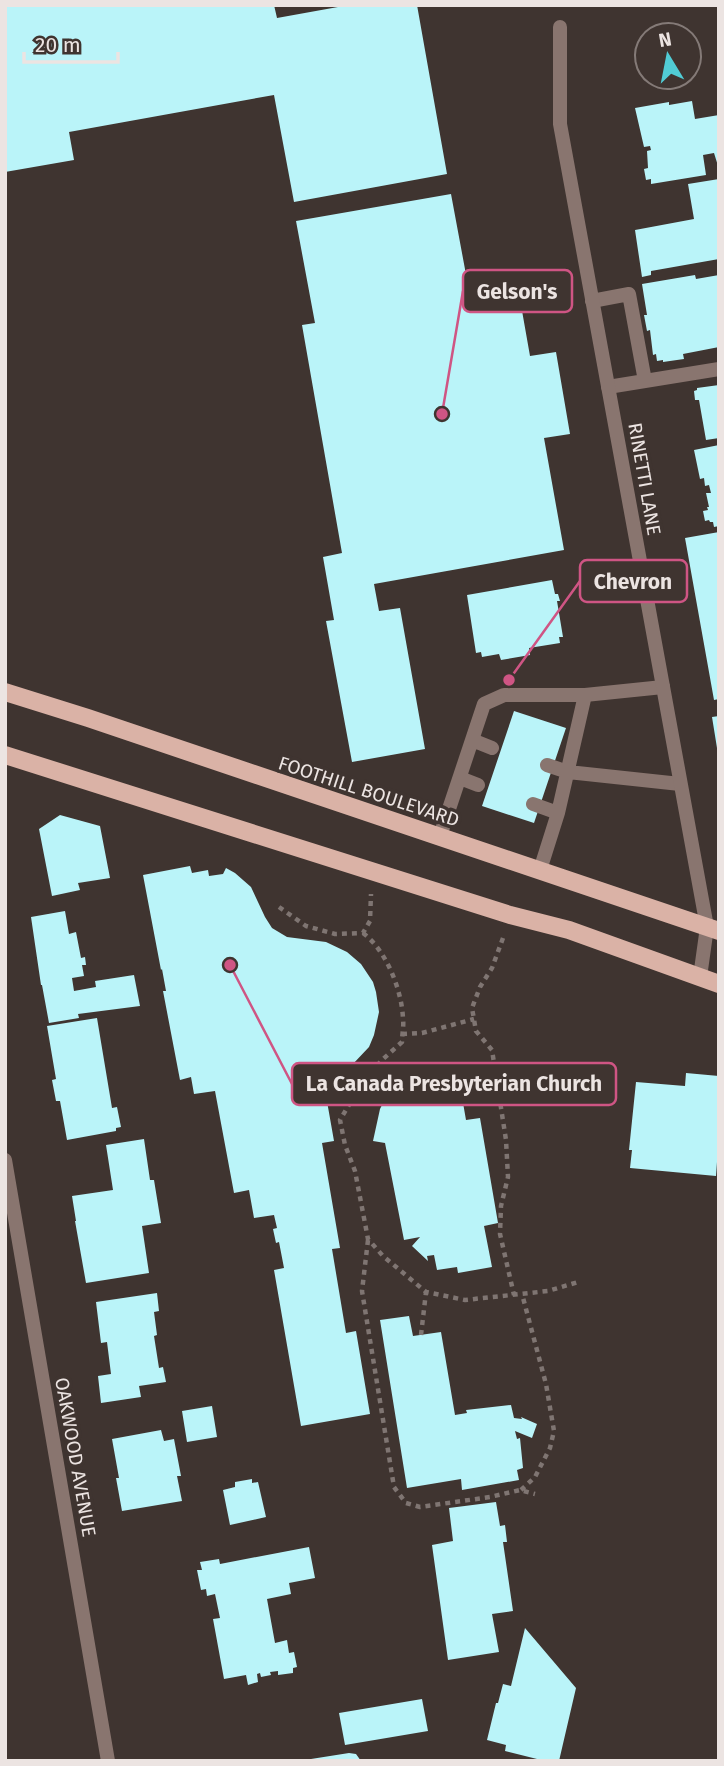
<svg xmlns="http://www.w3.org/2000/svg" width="724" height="1766" viewBox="0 0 724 1766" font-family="'Fira Sans',sans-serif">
  <rect width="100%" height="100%" fill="#3f3430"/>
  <!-- building -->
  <path fill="#baf4f9" d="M5 5H274L277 18 349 5H417L447 174 294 202 274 95 69 132 74 160 5 172Z
    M692 101 695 119 719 115V169L714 153 703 155 706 175 651 184V179L646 180 644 169 648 168 647 151 651 150 650 146 644 147 635 108 669 102V105Z
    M719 179V259L651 271V275L642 277 635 230 694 219 688 184Z
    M451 194 470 296 518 288 530 356 556 352 570 434 544 438 564 550 374 584 379 611 400 608 425 749 352 762 326 621 334 620 323 557 342 553 302 325 315 323 296 221Z
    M695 275 696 279 719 275V347L683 354 684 359 663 362V360L657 361 656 354 653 355 650 330 647 331 644 315H647L642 284Z
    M719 385V438L706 440 699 400H695L694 391 697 390V388Z
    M719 445V526L714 527 713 522H710L709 520 705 521 703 511 708 510 707 507H709L706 493H711L709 485 705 486 704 478 700 479 694 450Z
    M719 532V699L714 700 685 538Z
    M552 580 555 594H558L560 601H557L563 637H559L560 643 529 648 530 655 501 660 499 654 482 657 481 652 476 653 467 595Z
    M514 711 566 728 534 823 482 806Z
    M719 716V748H717L712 717Z
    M60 815 100 826 110 878 78 883 80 890 52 896 39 829Z
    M190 866 192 873 208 870 209 876 223 874 226 868 235 873 251 887 265 917 272 928 287 937 326 942 347 952 361 964 373 982 376 992 379 1012 374 1035 369 1047 352 1065 345 1069 322 1073 334 1141 322 1143 340 1248 332 1249 346 1333 356 1331 370 1414 301 1426 274 1270 284 1268 279 1242 276 1243 273 1229 277 1228 274 1215 254 1218 249 1190 234 1193 215 1091 194 1094 191 1077 180 1080 163 991H166L162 969 161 970 143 875Z
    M65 911 69 934 76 932 81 958 85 957 86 965H82L84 976 72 978 74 991 96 987 95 981 134 975 140 1006 78 1014 79 1018 49 1023 42 985H41L31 917Z
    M97 1018 112 1108 117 1107 121 1127 116 1128V1131L67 1140 60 1101H56L52 1080 56 1079 47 1026Z
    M439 1069 440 1077 458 1074 466 1120 480 1118 498 1223 484 1226 492 1267 458 1273 457 1267 437 1270 434 1255 427 1256 428 1261 412 1246 420 1237 404 1240 385 1143 373 1141 380 1109 395 1079 404 1076Z
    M686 1073 719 1076V1162H717L716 1176 630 1168 632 1150H629L636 1082 685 1086Z
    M144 1139 150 1180H154L161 1223 142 1226 149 1273 86 1283 75 1221H76L72 1196 113 1190 106 1145Z
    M157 1293 159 1311 154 1312 157 1335 154 1336 159 1368 163 1367 166 1382 139 1386 141 1397 101 1403 98 1376 111 1374 107 1342 101 1343 96 1302Z
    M409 1316 413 1336 441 1332 455 1415 467 1413 466 1410 511 1405 514 1418 522 1419 521 1417 537 1424 532 1438 515 1431 517 1439 520 1438 523 1468 517 1470 519 1480 462 1490 461 1479 407 1488 380 1320Z
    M212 1406 217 1437 187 1442 182 1411Z
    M161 1430 164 1441 174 1439 181 1476H177L182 1501 122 1511 116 1478H119L112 1439Z
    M252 1479V1483L258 1482 266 1517 230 1525 223 1490 235 1487V1482Z
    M496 1502 500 1526 505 1525 507 1542H503L513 1611 492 1614 499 1652 448 1660 432 1545 453 1541 449 1508Z
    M309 1547 315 1578 289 1583 291 1594 267 1599 275 1643 287 1640 289 1653 294 1652 297 1667 293 1668V1673L278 1675V1671L270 1672 271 1675 261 1677 260 1673 257 1674 258 1682 248 1685 246 1675 224 1679 213 1619 220 1618 215 1594 207 1596 206 1589 201 1590 197 1570H202L200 1562 219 1559 220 1564Z
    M525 1628 576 1688 559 1761H545L505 1751 506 1745 487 1740 496 1703H498L503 1684 511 1686Z
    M422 1699 428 1731 345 1745 339 1713Z
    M349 1753 356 1754 361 1761H311V1759Z"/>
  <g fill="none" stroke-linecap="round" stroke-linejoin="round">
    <!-- path -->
    <path stroke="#7f7572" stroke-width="4.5" stroke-dasharray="5 5" stroke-linecap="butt" d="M279 907 306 926 335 934 363 933 370 921 371 894
      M363 933C386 950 402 990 403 1019 404 1026 402 1034 402 1042L382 1060 362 1083 340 1120 345 1145 355 1171 368 1239 383 1256 426 1292 465 1300 548 1291 578 1282
      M503 938 492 968 480 987 472 1008 476 1031 492 1050 506 1140 508 1177 501 1206 500 1234 514 1295
      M402 1034 422 1033 474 1019
      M368 1240 362 1291 394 1487 406 1503 420 1507 490 1497 520 1490 535 1494
      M421 1335 426 1292
      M521 1490 535 1477 550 1448 554 1431 546 1384 522 1294"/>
    <!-- lane -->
    <path stroke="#89756f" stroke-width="14" d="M592 301 629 294 645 381
      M608 387 719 369
      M472 740 492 748
      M547 765 568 772 680 784
      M460 778 478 785
      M533 804 558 813
      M440 836 484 704 504 695H585L663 687
      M540 870 558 813 585 695"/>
    <!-- street -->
    <path stroke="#89756f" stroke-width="14" d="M560 27V124L707 927 700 977
      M5 1160 108 1761"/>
    <!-- primary -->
    <path stroke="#dab2a6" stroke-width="18" d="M5 692 88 718 719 931
      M5 755 510 915 569 930 719 984"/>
  </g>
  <g text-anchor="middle" stroke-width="7" stroke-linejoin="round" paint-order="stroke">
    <!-- street labels -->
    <g font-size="19" fill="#ece4e2" stroke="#3f3430">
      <text transform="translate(645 479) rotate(80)" y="7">RINETTI LANE</text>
      <text transform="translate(369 791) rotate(18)" y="7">FOOTHILL BOULEVARD</text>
      <text transform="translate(76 1457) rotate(80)" y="7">OAKWOOD AVENUE</text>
    </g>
  </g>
  <!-- callouts -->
  <path fill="none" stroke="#cf5584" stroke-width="2.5" d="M442 414L463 291M509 680L580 581M230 965L292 1084"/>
  <g fill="#cf5584" stroke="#3f3430" stroke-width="2.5">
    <circle cx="442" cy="414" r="7"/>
    <circle cx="509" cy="680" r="7"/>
    <circle cx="230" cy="965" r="7"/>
  </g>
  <g fill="#3f3430" stroke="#cf5584" stroke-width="2.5">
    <rect x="463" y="270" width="109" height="42" rx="7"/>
    <rect x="580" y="560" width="107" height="42" rx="7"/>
    <rect x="292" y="1063" width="324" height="42" rx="7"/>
  </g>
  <g font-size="21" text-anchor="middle" font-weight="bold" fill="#ece4e2">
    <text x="517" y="299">Gelson's</text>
    <text x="633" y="589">Chevron</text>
    <text x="454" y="1091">La Canada Presbyterian Church</text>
  </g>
  <!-- border -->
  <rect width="724" height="1766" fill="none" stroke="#ece4e2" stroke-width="14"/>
  <!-- north arrow -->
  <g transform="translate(668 56) rotate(350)"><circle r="33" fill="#3f3430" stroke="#847a77" stroke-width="2"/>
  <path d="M0-5L12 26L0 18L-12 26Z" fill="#51ccd5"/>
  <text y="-10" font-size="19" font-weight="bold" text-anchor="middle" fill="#ece4e2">N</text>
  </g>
  <!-- scale -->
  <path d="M24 52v10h94v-10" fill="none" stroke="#ece4e2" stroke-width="3.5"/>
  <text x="35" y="52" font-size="21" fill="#ece4e2" stroke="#3f3430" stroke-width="5" paint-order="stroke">20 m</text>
</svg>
